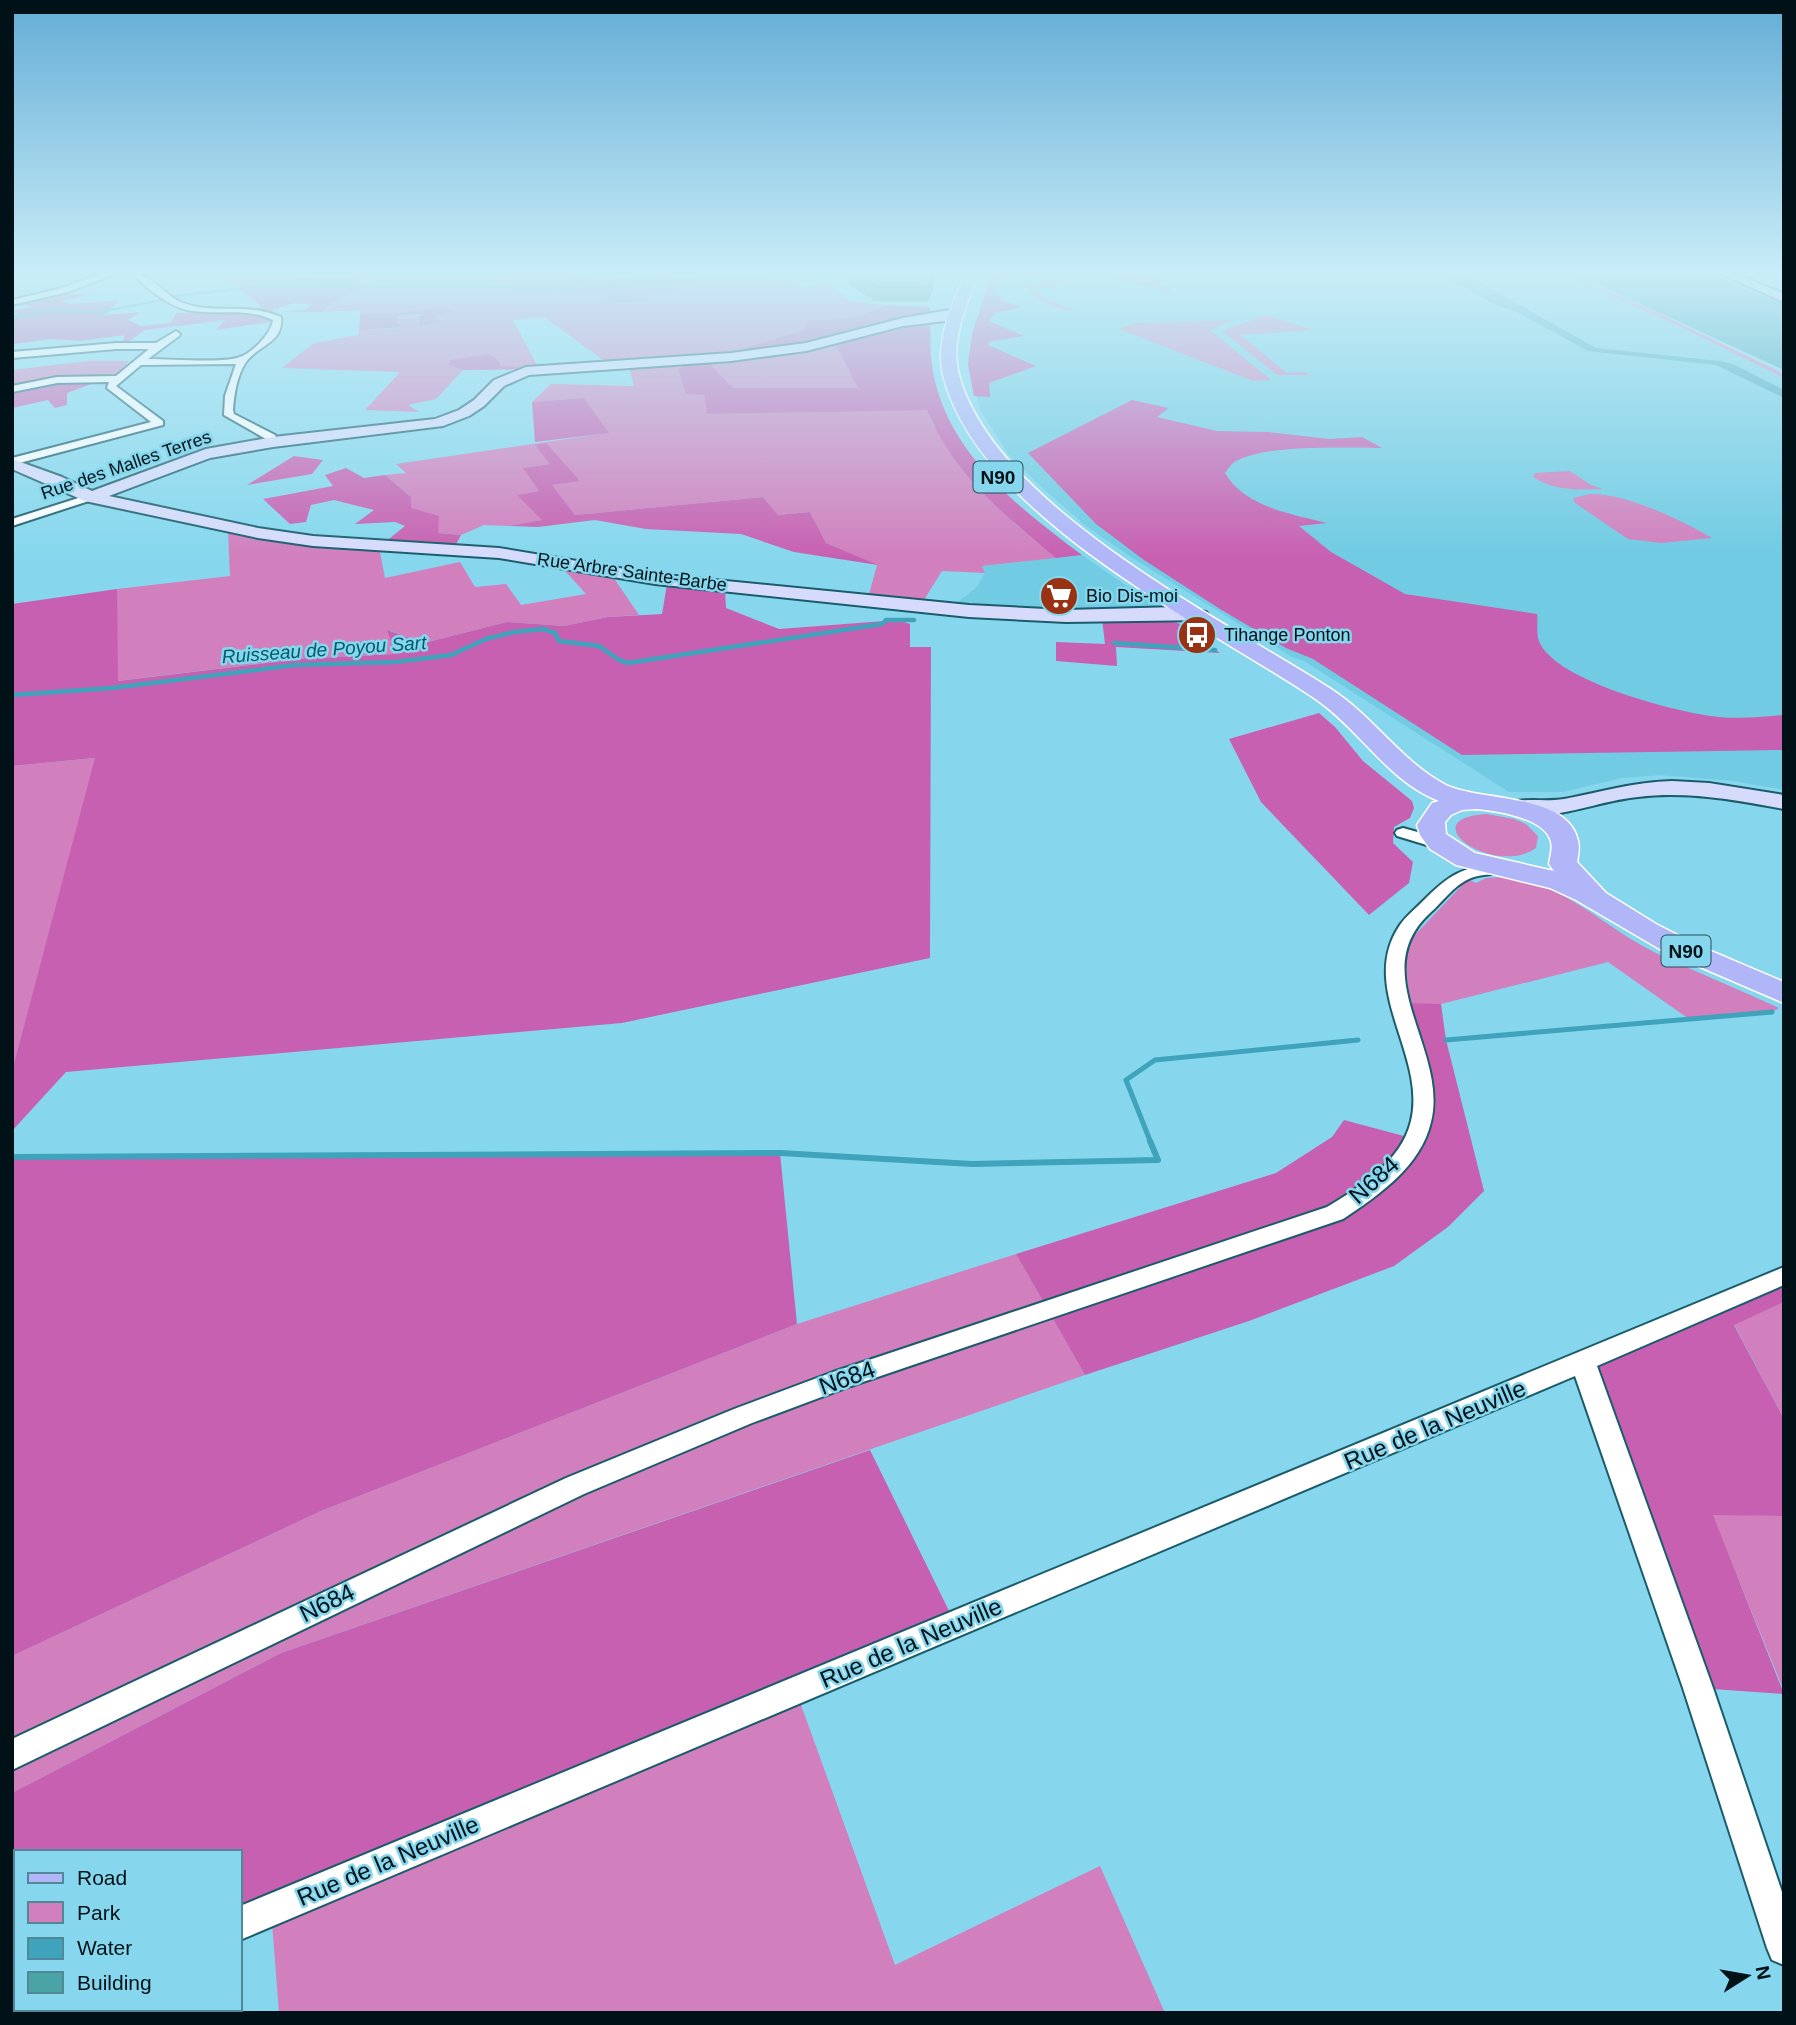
<svg xmlns="http://www.w3.org/2000/svg" width="1796" height="2025" viewBox="0 0 1796 2025" font-family="Arial,sans-serif">
  <rect width="100%" height="100%" fill="#86d7ed"/>
  <!-- built -->
  <path fill="#70cbe3" d="M992 273H1560L1680 327 1784 378V790L1734 781 1660 775 1622 778 1563 792H1509L1304 661 1292 657 1134 559 1087 527 1038 484 1009 455 980 410 968 365 972 334Z
    M1082 555 1167 614 951 607 976 588 985 573 982 566Z"/>
  <!-- green -->
  <path fill="#d17fbd" d="M233 273H350V276L297 279 237 287 226 279Z
    M1560 273H1568L1648 308 1780 372 1784 378 1680 327Z
    M568 275 577 284 565 289 573 293 599 295 620 303 647 301 632 297 682 293 676 287 698 286 695 283 723 277 784 276 802 288 825 281 850 301 885 305C860 319 835 320 807 320L804 330 745 349 758 357 836 345 859 388H733L678 369 704 395 707 414 927 409 933 425 1015 524 1056 558 982 566 985 573 942 571 922 603 868 598 877 565 826 543 810 512 778 515 763 497 575 515 551 485 579 481 550 464 524 468 539 491 518 495 543 520 509 526 484 525 461 535 437 533 410 508 411 497 385 475 406 473 396 464 608 433 584 398 532 402 551 384 634 386 628 363 609 364 544 317 513 320 539 369 449 365 463 370 436 399 408 405 419 412 365 410 400 372 282 368 314 343 358 335 359 330 402 328 397 324V316H433L447 308 386 314 360 313V310L322 312C333 300 348 295 362 285L357 284 370 283V280H362L359 276Z
    M1077 278 1035 291 1044 298 1077 312C1059 310 1036 303 1026 287V284Z
    M1266 315 1313 330 1240 335 1287 373 1306 372 1309 375H1277L1222 331Z
    M1234 320 1210 330 1271 380 1253 381 1119 329 1135 323Z
    M88 361H129L117 374 58 377 12 387V370Z
    M1570 471 1591 485 1603 489C1577 490 1555 491 1533 477L1535 473Z
    M1590 494C1625 493 1682 520 1712 538L1661 543 1628 539 1575 503 1573 498Z
    M228 532 379 547 385 578 460 562 475 587 506 584 521 605 586 594 558 563 609 571 639 615 608 617 564 626 507 622 424 643 388 630 396 654 298 659 117 681V589L230 576Z
    M96 758 23 1030 12 1071V766Z
    M1487 814 1514 819 1526 824 1538 836 1536 848C1493 878 1410 818 1487 814Z
    M1502 877C1569 884 1599 925 1656 953 1696 972 1738 989 1779 1008L1772 1012 1689 1019 1608 962 1441 1004H1410L1405 964 1412 938 1468 879 1476 883 1486 878Z
    M1016 1254 1085 1375 281 1653 12 1793V1656L321 1511 797 1324Z
    M1784 1302V1419L1734 1324Z
    M1712 1514 1784 1516V1691Z
    M796 1691 895 1965 1100 1866 1165 2013H279L271 1910Z"/>
  <!-- forest -->
  <path fill="#c860b1" d="M350 273H579L595 280 682 273H780L784 276 723 277 696 283 700 286 677 287 683 293 635 297 650 301 620 303 600 295 573 293 564 289 576 283 567 275 360 276 362 280 353 282 363 285C349 295 333 300 322 312H280L304 310 313 304 293 303 274 310 270 322 216 330 225 320 145 330 128 342 122 343 125 335 80 341 51 339 12 344V316L18 314 12 311 33 307 12 303V299L47 293 90 294 62 301 69 304 118 301 105 315 141 312 128 320 141 326 171 323 176 313 232 312 262 307 237 287 297 279 349 276Z
    M992 273H1011L995 284V293L1003 301 1022 307 996 313 989 321 1024 336 989 342 988 345 1036 366 989 383 990 397 974 396 968 365 972 334Z
    M1100 273H1153L1165 280 1160 283 1174 292 1098 276Z
    M885 305 930 307C931 328 929 351 933 372 949 455 1018 507 1082 555L1056 558C1005 516 952 472 927 410L707 414 704 395 686 394 678 369 682 368 680 362 704 358 733 388H858L836 345 758 357 743 349 804 330 807 320C835 320 860 319 885 305Z
    M447 308 454 311 434 316 441 322 420 326 419 314 397 316V324L403 327 359 330 360 313 386 314Z
    M488 354 498 360 501 366 539 369 463 370 448 365 451 360Z
    M90 379 97 382 67 393V405L55 408 48 400 12 408V390Z
    M584 398 609 433 535 442 532 402Z
    M1132 400 1169 408 1157 417 1217 431 1268 432 1329 439 1362 437 1382 448C1344 448 1269 444 1236 461 1232 463 1228 469 1225 473 1245 507 1291 514 1327 523L1299 526 1331 552 1405 594 1537 614C1538 622 1536 634 1539 641 1554 681 1678 713 1719 717 1741 719 1762 717 1784 715V750L1462 755 1313 659 1286 648 1220 609 1144 560 1096 524 1028 453Z
    M546 443 580 481 552 485 575 515 763 497 778 515 810 512 826 543 878 565 794 552 741 534 646 529 595 520 538 527 509 526 542 520 517 495 539 491 523 468 550 464 535 445Z
    M294 456 323 460 312 474 247 485Z
    M346 468 364 478 385 475 411 497V508L439 516 438 533 461 535 453 550 379 547 405 526 395 522 355 524 374 510 334 500 311 505 306 522 290 524 263 499 333 486 325 475Z
    M667 584 725 589 726 608 779 629 898 620 910 624V647H931L930 958 622 1023 66 1072 12 1131V1071L95 758 12 766V604L117 589 118 681 298 659 395 654 387 630 424 643 507 622 564 626 608 617 662 614Z
    M1102 619H1162L1178 623 1220 653 1116 647 1117 666 1056 661V642L1105 644Z
    M1319 713 1335 727 1363 761 1412 801 1414 808 1410 818 1394 827 1393 843 1413 862 1409 883 1369 915 1261 802 1229 739Z
    M1400 1003 1441 1004 1446 1040 1484 1191 1448 1227 1394 1266 1249 1321 1085 1375 1016 1254 1276 1173 1332 1137 1344 1120 1415 1139 1424 1105Z
    M780 1153 797 1324 321 1511 12 1656V1157Z
    M1784 1275V1302L1734 1325 1784 1419V1516L1713 1515 1784 1694 1698 1688 1583 1363Z
    M870 1450 956 1625 240 1923V1852H16V2009L12 2013V1793L281 1653Z"/>
  <!-- water -->
  <path fill="#3ea3bb" d="M1438 273H1463L1596 348 1720 361 1735 365 1784 390V398L1716 365 1588 351 1515 311 1495 305Z
    M1573 273H1709L1784 304V370Z"/>
  <g fill="none" stroke-linecap="round" stroke-linejoin="round">
    <!-- stream-far3 -->
    <path stroke="#3ea3bb" stroke-width="2.5" d="M174 296 256 287 352 285V288L453 285 556 290 767 273
      M12 318 53 310 100 312 162 300"/>
    <!-- stream-far2 -->
    <path stroke="#3ea3bb" stroke-width="4.5" d="M1114 643 1215 650
      M12 695 112 688 295 665 395 662 451 655 486 639 514 632 543 629 555 633 559 641 599 646 619 660 628 663 882 624 886 620H914"/>
    <!-- stream-far1 -->
    <path stroke="#3ea3bb" stroke-width="5" d="M1446 1040 1772 1012
      M1151 1143 1126 1080 1155 1060 1358 1040"/>
    <!-- stream -->
    <path stroke="#3ea3bb" stroke-width="6" d="M12 1157 780 1153 972 1164 1158 1160 1150 1141"/>
    <defs>
      <path id="street" d="M104 273H117L68 292 12 305V300L62 288Z
        M132 273C151 273 165 296 183 303 215 315 248 302 281 317 284 343 258 345 246 362 237 375 234 395 233 410L234 414 275 435 278 442 269 444 266 439 224 415 225 396 236 364 141 365 116 386 163 421V425L12 465V458L151 422 107 388 109 382 57 383 12 392V386L57 377 116 376 149 349H116L12 358V352L116 343H156L176 331 180 334 179 336 148 359C171 359 216 363 237 358 251 355 271 334 273 320 246 307 216 316 187 310 166 305 147 288 132 273Z
        M91 494 97 497 95 499 12 526V519Z
        M1403 828 1446 840 1448 844 1440 849 1397 836 1395 833 1397 830Z
        M1500 863 1506 864 1509 868 1506 872C1496 874 1485 874 1474 877 1455 883 1444 901 1429 914 1365 974 1449 1051 1431 1122 1421 1166 1379 1195 1343 1219L851 1386 752 1423 584 1494 12 1770V1739L566 1478 734 1409 833 1372 1327 1207C1360 1187 1401 1162 1411 1121 1427 1055 1357 988 1400 925 1406 916 1414 910 1422 902 1449 875 1461 867 1500 863Z
        M1784 1267V1285L1597 1366 1713 1688 1784 1898V1965L1772 1960 1767 1948 1683 1688 1575 1376 240 1940V1906Z
        M16 1999V2009H50L49 2013H12V2002Z"/>
      <path id="secondary" d="M1719 273H1735L1784 294V302Z
        M955 309 961 313 945 321 903 326 806 351 731 361 529 375 504 386 484 406 469 416 443 426 273 447 210 458 109 496 258 528 313 536 499 548 655 574 969 605 1066 610 1177 607 1206 612 1209 616 1206 620 1066 622 969 617 655 584 499 558 313 546 258 538 85 501 12 469V459L62 477 92 491 206 449 273 437 435 419 459 410 474 400 494 380 526 367 731 353 806 343 903 318Z
        M1672 781 1709 783 1784 795V809C1735 800 1687 791 1638 797 1595 801 1554 823 1510 812L1506 807 1510 802C1527 798 1546 802 1564 799 1601 792 1634 782 1672 781Z"/>
      <path id="primary" d="M966 273H979C966 304 950 341 959 375 994 506 1222 619 1331 689 1373 716 1400 760 1444 784 1477 802 1568 792 1578 841 1580 848 1578 856 1577 862L1606 893 1656 924 1699 946 1784 982V1003L1663 951 1576 900 1550 888 1456 865 1430 849 1420 835 1417 825 1432 803 1439 801C1389 782 1360 730 1317 700 1204 624 978 516 943 375 935 341 952 304 966 273ZM1477 809C1497 811 1546 818 1551 842 1553 848 1550 857 1549 864L1554 871 1475 853 1446 834 1445 822 1451 815 1462 810Z"/>
    </defs>
    <!-- street casing -->
    <use href="#street" stroke="#1b5c6b" stroke-width="4"/>
    <!-- secondary casing -->
    <use href="#secondary" stroke="#1b5c6b" stroke-width="4"/>
    <!-- primary casing -->
    <use href="#primary" stroke="#fff" stroke-width="3"/>
    <!-- street -->
    <use href="#street" fill="#fff" fill-rule="evenodd"/>
    <!-- secondary -->
    <use href="#secondary" fill="#d7dbfb" fill-rule="evenodd"/>
    <!-- primary -->
    <use href="#primary" fill="#b0b6f8" fill-rule="evenodd"/>
  </g>
  <!-- wall -->
  <path fill="#408c8d" d="M848 273H929L933 276V289L928 301H872V298L868 297 849 285Z"/>
  <!-- shaded-wall -->
  <path fill="#347273" d="M933 276V289L928 301 929 287Z"/>
  <!-- building -->
  <path fill="#4aa3a4" stroke="#347273" stroke-width="2" d="M850 273H929L933 276 929 287 872 288 874 284H868Z"/>
  <!-- sky -->
  <linearGradient id="sky" x2="0" y2="1"><stop stop-color="#64add6"/><stop offset="0.49" stop-color="#c9edf7"/><stop offset="1" stop-color="#c9edf7" stop-opacity="0"/></linearGradient>
  <rect width="1796" height="557" fill="url(#sky)"/>
  <!-- icons -->
  <defs>
    <symbol id="supermarket-disc" viewBox="-11 -11 22 22"><circle r="9.5" fill="#993212" stroke="#86d7ed"/><path d="M-6-5.5h2.5l.6 2H6L4.5 2H-2.5L-4.4-4H-6ZM-1.5 3.2a1.3 1.3 0 1 0 .1 0ZM3 3.2a1.3 1.3 0 1 0 .1 0Z" fill="#fff"/></symbol>
    <symbol id="bus-disc" viewBox="-11 -11 22 22"><circle r="9.5" fill="#993212" stroke="#86d7ed"/><path d="M-5-6H5V4H4V6H2V4H-2V6H-4V4H-5ZM-3.5-4V0h7V-4ZM-3.5 1.2v1.5H-2V1.2ZM2 1.2v1.5H3.5V1.2Z" fill="#fff"/></symbol>
  </defs>
  <g fill-rule="evenodd">
    <use href="#supermarket-disc" x="1037" y="574" width="44" height="44"/>
    <use href="#bus-disc" x="1175" y="613" width="44" height="44"/>
  </g>
  <g text-anchor="middle" stroke-width="5" stroke-linejoin="round" paint-order="stroke">
    <!-- far-street labels -->
    <g font-size="18" fill="#001218" stroke="#86d7ed">
      <text transform="translate(126 465) rotate(-19)" y="6">Rue des Malles Terres</text>
      <text transform="translate(632 572) rotate(8)" y="6">Rue Arbre Sainte-Barbe</text>
    </g>
    <!-- far-poi labels -->
    <g font-size="18" fill="#001218" stroke="#86d7ed" text-anchor="start">
      <text x="1086" y="602">Bio Dis-moi</text>
      <text x="1224" y="641">Tihange Ponton</text>
    </g>
    <!-- shield labels -->
    <g fill="#86d7ed" stroke="#284d58" stroke-width="2">
      <rect x="973.5" y="461.5" width="49" height="31" rx="5"/>
      <rect x="1661.5" y="935.5" width="49" height="31" rx="5"/>
    </g>
    <g font-size="19" font-weight="bold" fill="#001218">
      <text x="998" y="484">N90</text>
      <text x="1686" y="958">N90</text>
    </g>
    <!-- far-water labels -->
    <g font-size="19" font-style="italic" fill="#005a6b" stroke="#86d7ed">
      <text transform="translate(324 649) rotate(-4)" y="7">Ruisseau de Poyou Sart</text>
    </g>
    <!-- near-street labels -->
    <g font-size="24" fill="#001218" stroke="#86d7ed">
      <text transform="translate(1374 1180) rotate(-42)" y="8">N684</text>
      <text transform="translate(847 1378) rotate(-20)" y="8">N684</text>
      <text transform="translate(1435 1425) rotate(-23)" y="8">Rue de la Neuville</text>
      <text transform="translate(327 1603) rotate(-26)" y="8">N684</text>
      <text transform="translate(911 1643) rotate(-23)" y="8">Rue de la Neuville</text>
      <text transform="translate(388 1861) rotate(-23)" y="8">Rue de la Neuville</text>
    </g>
  </g>
  <!-- border -->
  <rect width="1796" height="2025" fill="none" stroke="#001218" stroke-width="28"/>
  <!-- legend -->
  <rect x="14" y="1850" width="228" height="161" fill="#86d7ed" stroke="#508898" stroke-width="2"/>
  <rect x="28" y="1873" width="35" height="10" fill="#b0b6f8" stroke="#508898" stroke-width="2"/>
  <text x="77" y="1885" font-size="21" fill="#001218">Road</text>
  <rect x="28" y="1902" width="35" height="21" fill="#d17fbd" stroke="#508898" stroke-width="2"/>
  <text x="77" y="1920" font-size="21" fill="#001218">Park</text>
  <rect x="28" y="1938" width="35" height="21" fill="#3ea3bb" stroke="#508898" stroke-width="2"/>
  <text x="77" y="1955" font-size="21" fill="#001218">Water</text>
  <rect x="28" y="1972" width="35" height="21" fill="#4aa3a4" stroke="#508898" stroke-width="2"/>
  <text x="77" y="1990" font-size="21" fill="#001218">Building</text>
  <!-- north arrow -->
  <g transform="translate(1747 1976) rotate(79)" stroke="#86d7ed" stroke-width="5" paint-order="stroke">
  <path d="M0-5L12 26L0 18L-12 26Z" fill="#001218"/>
  <text y="-10" font-size="19" font-weight="bold" text-anchor="middle" fill="#001218">N</text>
  </g>
</svg>
